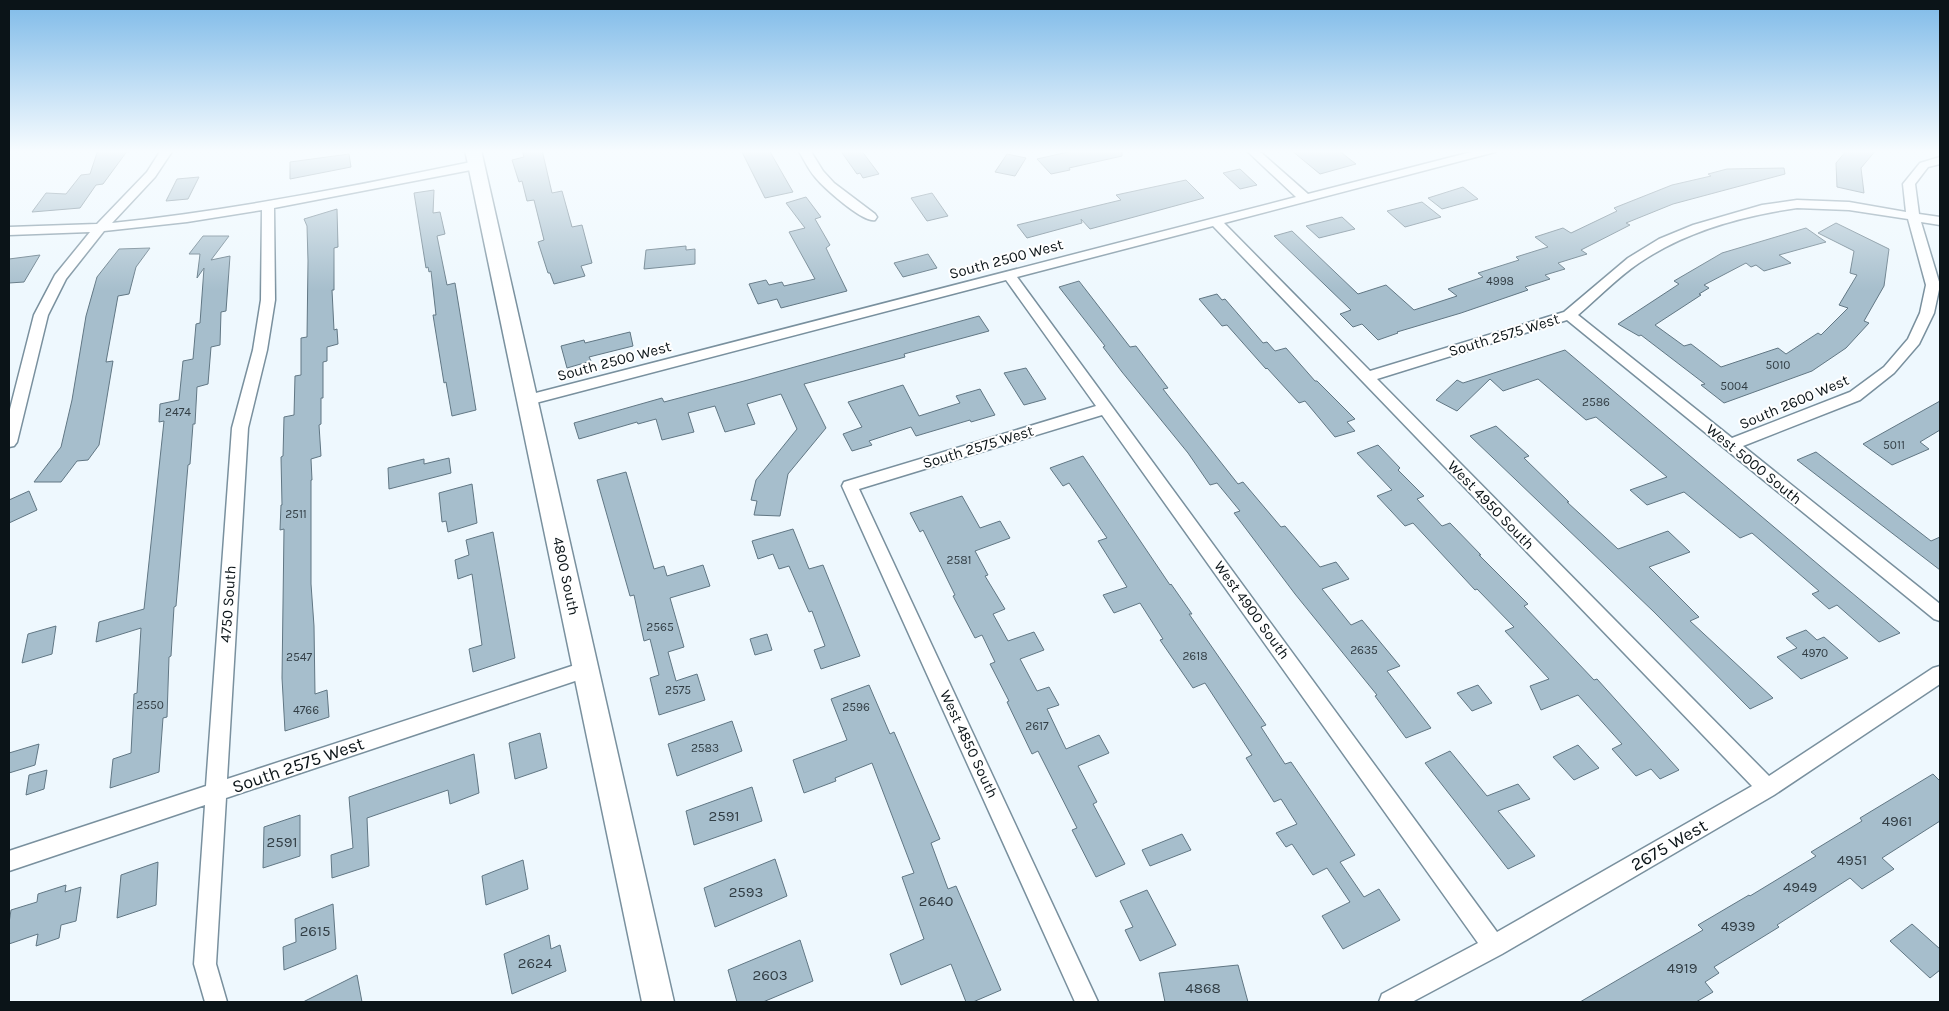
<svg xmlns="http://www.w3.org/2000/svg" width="1949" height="1011" viewBox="0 0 1949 1011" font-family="Karla,sans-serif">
  <rect width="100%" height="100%" fill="#eef8fe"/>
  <!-- building -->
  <path fill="#a6becc" stroke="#617784" d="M98 150H128L103 184 96 185 80 208 32 212 46 193 66 194 81 175 90 174Z
    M522 150H542L552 193 562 191 572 227 582 225 592 263 581 266 585 276 554 284 550 273H548L538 242 544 240 534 200 527 201 522 181 519 182 512 160 524 157Z
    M741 150H769L793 192 765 198Z
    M840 150H861L879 174 863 178 860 173 857 174Z
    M1077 150H1122V156L1069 168 1070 170 1051 174 1037 159Z
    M1291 150H1338L1356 164 1320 174Z
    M1847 150H1876L1861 168 1864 193 1837 187 1836 163Z
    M349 154 351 167 290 179V162Z
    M1007 154 1026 158 1015 176 995 172Z
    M1784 168 1785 174 1673 204 1626 223 1630 225 1581 250 1587 254 1558 263 1565 269 1545 275 1550 279 1525 287 1528 290 1461 313 1397 332 1398 333 1378 340 1362 324 1353 327 1340 314 1351 310 1274 236 1292 231 1358 294 1386 285 1414 310 1457 296 1448 289 1483 277 1478 273 1519 260 1516 257 1548 247 1535 237 1563 228 1571 233 1617 211 1614 208 1672 185 1711 176 1708 174 1727 169Z
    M1240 169 1257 185 1240 189 1223 173Z
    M199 177 188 199 166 201 177 179Z
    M1186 180 1204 198 1090 229 1081 219 1082 223 1027 238 1017 225 1121 200 1116 195Z
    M1463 187 1478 199 1442 209 1428 198Z
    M434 190 433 213 440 212 445 234 437 236 447 285 455 283 476 410 452 416 446 382 444 383 433 315H436L431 271 429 272 428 267 426 268 414 193Z
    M932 193 948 216 927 221 911 198Z
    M806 197 821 217 815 219 830 245 826 248 847 291 781 308 777 299 758 304 749 284 766 280 769 285 782 282 784 286 815 279 789 232 805 228 786 203Z
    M1422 202 1441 217 1405 227 1387 211Z
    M337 209 338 247 334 248V290H332L334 330 337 329 338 344 327 347V361L323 362V398H321V424L319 425 321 456 311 459 312 480H311V584L314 626 315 694 327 690 329 717 285 731 282 678 284 529 280 530 281 505H282L281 457 283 456 284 417 294 415 295 376 301 375V338L307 337 308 261 307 226 304 219Z
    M1342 217 1355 229 1319 238 1306 226Z
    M1836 223 1889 249 1884 286 1864 321 1869 323 1846 348 1812 371 1724 403 1701 385 1705 384 1641 335 1639 336 1618 324 1679 284 1674 281 1722 253 1806 228 1826 242 1779 255 1791 263 1764 271 1756 265 1751 267 1746 263 1704 285 1709 288 1699 294 1701 295 1655 325 1684 346 1691 344 1721 367 1778 348 1786 354 1818 333 1821 335 1848 308 1839 305 1857 275 1850 273 1854 251 1818 233Z
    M203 236H229L211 260 230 256 226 311 221 312 220 345 211 347 208 384 197 387 195 424H193L190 464 188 465 176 606 174 607 171 656 169 657 167 717 163 718 159 772 110 788 113 759 131 753 134 694 137 693 141 628 96 642 99 622 144 609 164 421 159 422 160 404 179 400 183 361 193 359 196 324 200 323 204 268 197 278 200 254H189Z
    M686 246V250L695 249V264L644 269 646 250Z
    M150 248 136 267 129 294 118 296 106 362 113 361 99 445 88 460 77 461 61 482H34L61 447 72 400 86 316 97 277 119 249Z
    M928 254 937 268 903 277 894 263Z
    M40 255 24 282 9 283V259Z
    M1079 281 1130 347 1136 346 1168 388 1163 389 1170 398 1238 484 1243 482 1281 527 1285 526 1320 567 1336 562 1349 579 1322 589 1351 625 1362 620 1400 666 1387 671 1431 728 1406 738 1375 696 1377 695 1295 594 1234 513 1240 511 1217 483 1210 485 1188 453 1122 372 1103 347 1105 346 1059 287Z
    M1217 294 1222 300 1225 299 1263 343 1267 342 1275 351 1286 348 1315 381H1317L1355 419 1347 422 1355 431 1335 437 1305 401 1299 403 1267 368 1266 369 1227 325 1222 326 1199 299Z
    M979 316 989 331 904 354 905 357 804 384 826 428 788 474 780 516 754 515 757 501 751 500 756 480 797 429 781 394 747 404 755 424 725 432 715 406 688 413 694 432 662 440 656 419 638 424 637 422 579 439 574 423 662 398 664 402 744 381Z
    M630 332 633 346 589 357 591 361 567 368 561 346 584 340 585 343Z
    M1565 350 1833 577 1900 633 1879 642 1837 605 1829 609 1812 594 1819 591 1752 533 1740 538 1684 492 1647 505 1630 490 1667 477 1596 417 1586 420 1538 379 1503 391 1490 379 1457 411 1436 400 1457 380 1463 383Z
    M1026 368 1046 399 1024 405 1004 373Z
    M903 385 919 416 960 403 956 396 980 389 995 415 971 422 970 420 916 436 911 427 869 441 872 445 852 451 843 434 862 427 848 402Z
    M1940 401V430L1920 442 1929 449 1892 465 1863 444Z
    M1496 426 1529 456 1524 458 1569 502H1567L1618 549 1668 531 1690 552 1649 567 1699 617 1690 621 1773 698 1750 709 1654 612 1470 436Z
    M1378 445 1400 468 1398 470 1424 496 1417 499 1442 526 1450 523 1481 555H1479L1528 604 1524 606 1594 680 1597 679 1679 770 1660 779 1651 769 1636 776 1612 749 1622 744 1578 695 1541 710 1530 686 1549 679 1505 631 1514 627 1477 589 1475 590 1413 523 1405 526 1377 496 1392 490 1357 453Z
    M1816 452 1931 541 1940 537V570L1797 460Z
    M1083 456 1170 585 1171 584 1192 614H1189L1266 725 1261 727 1285 764 1291 762 1355 855 1340 862 1364 897 1379 889 1400 920 1343 949 1322 916 1350 902 1327 868 1313 875 1292 844 1286 847 1276 833 1297 824 1281 799 1274 802 1246 758 1252 755 1205 683 1193 688 1160 640 1163 639 1140 603 1114 613 1103 595 1127 587 1098 541 1107 538 1069 483 1063 486 1050 468Z
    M449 458 451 473 389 489 388 468 424 459V464Z
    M626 472 654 569 664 566 667 576 703 565 710 586 670 598 684 647 668 652 676 681 697 674 705 700 659 715 650 678 659 675 650 639 644 641 634 595 630 596 597 480Z
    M472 484 477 523 448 532 446 521 442 522 439 493Z
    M29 491 37 510 9 523V500Z
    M962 496 980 528 1000 521 1010 538 975 551 988 575 985 576 1005 609 993 614 1008 641 1034 632 1044 650 1020 659 1037 691 1049 687 1059 705 1047 709 1066 749 1099 735 1109 753 1078 766 1097 802 1093 804 1125 864 1096 877 1072 830 1077 828 1038 751 1032 754 1007 702 1009 701 990 664 995 662 982 635 975 638 953 596 955 595 923 530 920 532 910 513Z
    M793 529 809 569 823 565 860 656 821 669 814 650 825 646 812 611 809 612 789 566 779 569 773 554 758 559 752 541Z
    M493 532 515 658 473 672 469 649 482 645 472 574 458 579 455 560 469 555 466 540Z
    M56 626 52 654 22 663 28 634Z
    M1806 630 1817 640 1824 637 1848 658 1801 679 1777 657 1797 648 1786 638Z
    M767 634 772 650 755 655 750 639Z
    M869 685 890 734 894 732 940 839 931 843 948 889 956 886 1001 990 973 1002H966L951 964 901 985 890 954 924 939 902 877 914 873 872 763 835 778 836 781 804 793 793 760 847 740 831 699Z
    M1478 685 1492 703 1472 711 1457 693Z
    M732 721 742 751 677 776 668 744Z
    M540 733 547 768 515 779 509 743Z
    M39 744 35 765 9 773V753Z
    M1578 745 1599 768 1574 780 1553 757Z
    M1450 751 1487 796 1518 784 1530 799 1498 811 1535 856 1508 869 1425 763Z
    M474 754 479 793 450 804 448 790 367 818 369 866 332 878 331 855 353 848 349 797Z
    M47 770 44 789 26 795 29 775Z
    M1933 774 1940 781V821L1882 858 1894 869 1862 889 1850 878 1777 925 1779 927 1714 967 1719 973 1705 982 1713 992 1696 1002H1580L1703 930 1698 925 1749 895 1750 896 1816 856 1811 852 1862 821 1860 818Z
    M752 787 762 821 694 845 686 811Z
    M300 815V856L263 868 264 827Z
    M1182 834 1191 850 1150 866 1142 850Z
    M775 859 787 896 715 927 704 888Z
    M523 860 528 889 486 905 482 876Z
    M158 862 156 905 117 918 121 875Z
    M66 885 65 892 81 887 76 921 61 925 59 938 36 946 38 934 9 944V923L11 910 37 902 38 894Z
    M1147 890 1176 945 1140 961 1125 930 1133 927 1120 901Z
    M333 904 336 949 284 970 283 947 296 942 295 919Z
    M1912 924 1940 949V970L1930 978 1890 941Z
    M549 935 551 949 560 945 566 971 512 994 504 954Z
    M800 940 813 981 763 1002H737L728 970Z
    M1238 965 1248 1002H1165L1159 973Z
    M357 975 362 1002H303Z"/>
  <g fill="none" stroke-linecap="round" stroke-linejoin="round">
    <defs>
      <path id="street" d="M161 150H173L155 177 112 223C235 210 355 186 476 161L482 165 476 169 274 208 275 300 267 350 248 428 227 779 587 661 594 663 596 669 594 675 587 677 226 798 216 964 227 1002H205L194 964 205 805 9 871V851L206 786 232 428 253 350 261 300 262 210 187 222 104 231 66 279 48 315 17 442 14 446 9 447V413L34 315 55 275 90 232 9 235V227L97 224 147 172Z
        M798 150H810L823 171 834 183 875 214 877 217 875 220C863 223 824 188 815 177 808 169 804 159 798 150Z
        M1246 150H1258L1308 194 1479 150H1497L1495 152 1224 223 1370 371 1564 312 1628 258 1659 239 1693 225 1762 205 1797 200 1849 202 1906 212 1903 184 1920 163 1940 157V164L1928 167 1915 184 1919 214 1940 217V225L1921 222 1940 285 1934 313 1919 344 1894 373 1860 400 1743 446 1940 604V621L1934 619 1567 320 1377 379 1769 776 1933 668 1940 666V684L1774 795 1502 954 1412 1002H1379L1382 994 1478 943 1102 415 859 489 1098 1002H1075L842 486 844 482 1096 406 1006 280 528 405 523 404 521 400 523 396 528 395 1296 197ZM1797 208 1849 210 1908 219 1926 285 1920 313 1908 339 1884 367 1850 392 1732 438 1578 315C1598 298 1617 278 1639 263 1686 231 1742 216 1797 208ZM1213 226 1752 786 1497 932 1017 277Z"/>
      <path id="secondary" d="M465 150H481L674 1002H642Z"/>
    </defs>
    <!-- street casing -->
    <use href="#street" stroke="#79909e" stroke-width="3"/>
    <!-- secondary casing -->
    <use href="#secondary" stroke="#79909e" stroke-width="3"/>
    <!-- street -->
    <use href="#street" fill="#fff" fill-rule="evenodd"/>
    <!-- secondary -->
    <use href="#secondary" fill="#fff" fill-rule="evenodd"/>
  </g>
  <!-- sky -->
  <linearGradient id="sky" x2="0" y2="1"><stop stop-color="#7ebae8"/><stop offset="0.52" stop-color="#f7fcff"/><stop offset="1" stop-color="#f7fcff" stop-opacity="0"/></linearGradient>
  <rect width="1949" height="291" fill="url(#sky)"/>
  <g text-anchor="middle" stroke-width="4" stroke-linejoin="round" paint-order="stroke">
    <!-- number labels -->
    <g font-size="12" fill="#323e45">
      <text x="1500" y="285">4998</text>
      <text x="1778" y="369">5010</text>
      <text x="1734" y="390">5004</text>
      <text x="1596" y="406">2586</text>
      <text x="178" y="416">2474</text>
      <text x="1894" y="449">5011</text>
      <text x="296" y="518">2511</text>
      <text x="959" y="564">2581</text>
      <text x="660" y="631">2565</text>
      <text x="1364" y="654">2635</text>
      <text x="1815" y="657">4970</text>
      <text x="1195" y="660">2618</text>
      <text x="299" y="661">2547</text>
      <text x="678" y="694">2575</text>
      <text x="150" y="709">2550</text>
      <text x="856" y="711">2596</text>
      <text x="306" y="714">4766</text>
      <text x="1037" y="730">2617</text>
      <text x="705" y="752">2583</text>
    </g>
    <!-- street labels -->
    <g font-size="15" fill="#0b1418" stroke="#fff">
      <text transform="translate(1006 259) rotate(-15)" y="5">South 2500 West</text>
      <text transform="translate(1504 335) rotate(-17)" y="5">South 2575 West</text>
      <text transform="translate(614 361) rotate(-15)" y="5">South 2500 West</text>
      <text transform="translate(1794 402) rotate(-23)" y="5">South 2600 West</text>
      <text transform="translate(978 447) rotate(-17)" y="5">South 2575 West</text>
      <text transform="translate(1754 464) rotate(39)" y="5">West 5000 South</text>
      <text transform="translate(1491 505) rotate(46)" y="5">West 4950 South</text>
      <text transform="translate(566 576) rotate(78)" y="5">4800 South</text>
      <text transform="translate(228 604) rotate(-86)" y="5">4750 South</text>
      <text transform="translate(1252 610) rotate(54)" y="5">West 4900 South</text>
      <text transform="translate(969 744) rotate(65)" y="5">West 4850 South</text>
    </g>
    <!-- near-number labels -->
    <g font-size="15" fill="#323e45">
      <text x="724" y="821">2591</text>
      <text x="1897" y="826">4961</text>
      <text x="282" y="847">2591</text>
      <text x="1852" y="865">4951</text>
      <text x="1800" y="892">4949</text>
      <text x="746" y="897">2593</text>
      <text x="936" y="906">2640</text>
      <text x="1738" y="931">4939</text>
      <text x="315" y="936">2615</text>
      <text x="535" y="968">2624</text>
      <text x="1682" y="973">4919</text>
      <text x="770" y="980">2603</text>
      <text x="1203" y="993">4868</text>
    </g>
    <!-- near-street labels -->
    <g font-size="18" fill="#0b1418" stroke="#fff">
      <text transform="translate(298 765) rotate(-19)" y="6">South 2575 West</text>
      <text transform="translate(1669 845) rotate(-30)" y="6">2675 West</text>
    </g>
  </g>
  <!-- border -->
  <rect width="1949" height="1011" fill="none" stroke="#0b1418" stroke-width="20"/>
</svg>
